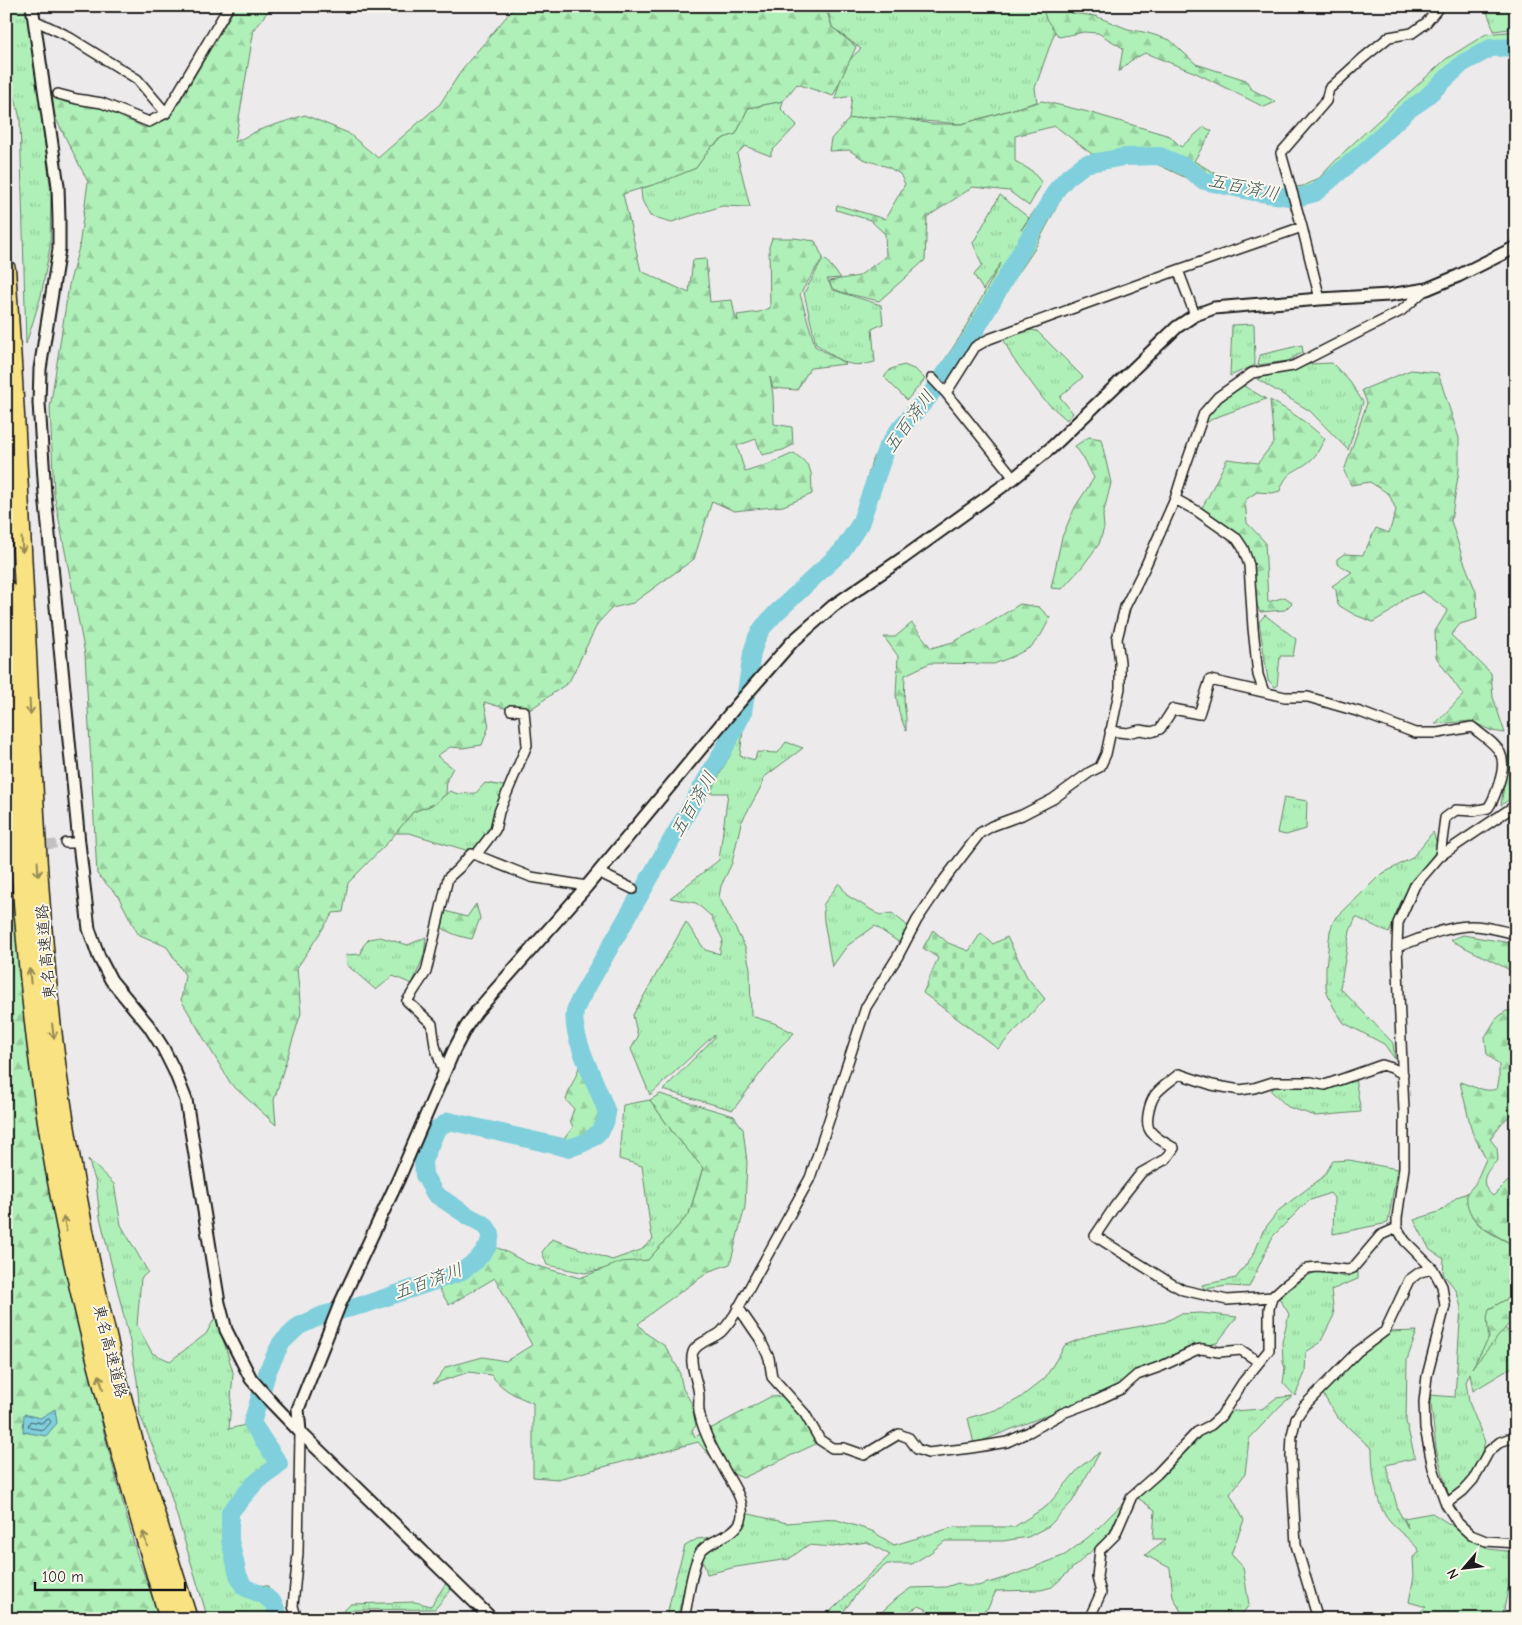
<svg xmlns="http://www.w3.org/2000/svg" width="1522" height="1625" viewBox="0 0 1522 1625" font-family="'Comic Neue','Klee One',sans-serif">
  <defs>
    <pattern id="grass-tufts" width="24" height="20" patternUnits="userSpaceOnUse" patternTransform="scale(1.25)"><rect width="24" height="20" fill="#aff0b8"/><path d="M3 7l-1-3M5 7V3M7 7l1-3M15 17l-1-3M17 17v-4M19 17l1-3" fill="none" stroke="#96cd9e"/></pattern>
    <pattern id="forest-firs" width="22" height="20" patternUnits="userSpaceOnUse" patternTransform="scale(1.25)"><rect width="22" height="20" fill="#aff0b8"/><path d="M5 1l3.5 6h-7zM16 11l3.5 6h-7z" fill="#96cd9e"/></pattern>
    <pattern id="cemetery-stones" width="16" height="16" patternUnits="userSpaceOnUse" patternTransform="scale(1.25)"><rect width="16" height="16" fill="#aff0b8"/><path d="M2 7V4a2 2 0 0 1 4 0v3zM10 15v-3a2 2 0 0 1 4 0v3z" fill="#96cd9e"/></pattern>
    <pattern id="water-ripples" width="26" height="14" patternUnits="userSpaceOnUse" patternTransform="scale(1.25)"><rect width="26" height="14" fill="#80cfdc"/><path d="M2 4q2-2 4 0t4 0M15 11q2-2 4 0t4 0" fill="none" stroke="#6eb1bc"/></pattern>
  </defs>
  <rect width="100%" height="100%" fill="#edeaeb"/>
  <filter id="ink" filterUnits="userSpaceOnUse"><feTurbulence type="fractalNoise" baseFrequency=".02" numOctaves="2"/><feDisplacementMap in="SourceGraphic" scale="10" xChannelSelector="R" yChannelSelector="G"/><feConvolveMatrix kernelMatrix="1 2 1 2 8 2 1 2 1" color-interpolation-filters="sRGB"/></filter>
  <g filter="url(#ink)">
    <!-- grass -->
    <path fill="url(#grass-tufts)" stroke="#66866a" d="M6 6H28L51 193 50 247 41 296 26 344 20 119 6 57Z
      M827 6H1042L1046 17 1055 31 1035 88 1037 102 962 124 871 117 849 119 852 96 835 99C841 78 843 63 861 49L832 27Z
      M1485 6H1516V28L1494 31Z
      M1516 31V57L1497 54 1462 72 1407 122 1322 192 1301 200 1284 203 1269 202 1212 190 1150 161 1120 162 1083 172 1064 193 1034 250 944 384 903 432 887 459 874 501 854 544 827 572 788 608 763 634 751 676 742 689 750 646 766 614 840 545 856 519 872 460 888 432 918 399 960 337 1001 263 983 290 974 275 982 265 973 243 1000 195 1029 218 1021 230 1055 181 1092 154H1118L1148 149 1186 167 1202 181 1261 192 1303 186 1319 178 1347 149 1446 59 1486 34Z
      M783 101 781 109 797 125 771 152V156L745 146 737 154 750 207 722 206 672 222 650 216 642 200 641 189 696 168 711 147 726 137 736 134 748 108Z
      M826 260 841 278 827 279 833 290 881 305 883 324 872 329 875 362C846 370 839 359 816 344L804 293 822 261Z
      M1254 324 1255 365 1230 376 1232 325Z
      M1029 330 1037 331 1083 377 1060 397 1073 413 1067 420 1044 400 1012 357 1003 338Z
      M1302 345 1303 352 1288 361 1258 365 1260 355Z
      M1332 363 1350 382 1363 402 1348 450 1310 411 1257 379 1311 364Z
      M904 365 916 370 925 379 907 400 884 377 891 369Z
      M1242 385 1266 399 1214 418 1208 422 1204 421 1212 409Z
      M1265 615 1296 639 1293 656H1280L1277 686 1275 687 1268 680 1259 622Z
      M743 730 740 756 755 760 757 752 778 753 786 742 803 748 763 778 762 785 741 823 732 863 721 886 719 897 745 947 750 968 751 1016 774 1023 794 1033 780 1047 733 1110 663 1090 714 1038V1035L650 1095 631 1049 638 1037 633 1015 686 922 705 950 720 954V949L723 940 711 916 696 903 670 898 719 860 728 793H710Z
      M1516 749V793L1513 797 1501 805 1509 753Z
      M485 783 504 786 501 806 495 830 474 851H469L409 833H395L413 812 434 804 450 791 458 794 476 793Z
      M1284 797 1307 801 1306 829 1286 835 1277 833Z
      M1433 832 1438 848 1406 893 1389 933 1356 917 1350 931 1340 988 1393 1043 1395 1059 1384 1044 1344 1023 1334 1008 1327 993 1326 987V967L1330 931 1334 920 1362 893 1380 875 1412 858Z
      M839 883 848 896 880 915 892 913 909 927 900 943 875 926 847 946 832 967 824 921 823 905Z
      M380 937 408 945 426 937 424 956 412 984 393 976 376 990 347 965 346 955 361 954 363 946 369 939Z
      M1355 1078 1361 1112 1316 1116 1288 1107 1271 1091 1276 1086 1298 1085 1320 1090 1338 1086Z
      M650 1100 674 1134 703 1167 689 1214 648 1260 585 1273 547 1265 542 1252 552 1239 612 1260 641 1250 653 1239 651 1232 642 1166 619 1159 623 1105Z
      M88 1159 114 1184 121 1225 148 1272 141 1278 137 1325 152 1353 170 1361 206 1334 216 1316 233 1372 229 1429 249 1424 275 1464 235 1507C222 1535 238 1560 251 1584L268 1586 280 1619H208L165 1476 140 1415 137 1380 131 1346 100 1217 96 1183Z
      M1349 1160 1397 1169 1388 1223 1333 1234 1334 1198 1330 1193 1308 1201 1273 1236 1249 1287 1228 1286 1204 1289 1202 1285 1236 1278 1254 1254 1263 1231 1279 1210 1323 1177 1333 1161Z
      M1467 1193C1467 1225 1486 1230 1511 1244L1516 1258V1294L1489 1309 1488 1341 1476 1360 1505 1328 1516 1339V1365L1473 1391 1470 1373 1466 1382 1469 1402 1485 1442 1480 1457 1469 1479 1450 1501 1436 1448 1430 1395 1455 1397 1461 1307 1456 1290 1443 1274 1444 1259 1430 1250 1414 1220 1441 1211 1457 1197Z
      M1318 1271 1345 1277 1358 1272V1279L1331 1290 1334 1315 1320 1343 1306 1352 1305 1373 1295 1396 1283 1383 1285 1368 1283 1362 1282 1342 1289 1314 1279 1298 1307 1276Z
      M1201 1313 1237 1317 1217 1343 1191 1348 1135 1372 1118 1387 974 1444 968 1418 1002 1408 1020 1398 1045 1378 1065 1345 1091 1335 1165 1322 1180 1314Z
      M1417 1331 1407 1360 1406 1421 1415 1458 1386 1465 1398 1510 1408 1528 1404 1518 1432 1513 1489 1549 1514 1552 1510 1567 1509 1584 1502 1619H1406L1420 1612 1426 1607 1409 1602 1414 1576 1413 1557 1420 1552C1411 1538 1393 1529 1385 1515 1375 1499 1372 1468 1372 1449L1337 1417 1321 1391 1338 1372 1388 1332Z
      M1292 1396 1280 1406 1249 1439 1245 1474 1230 1494 1244 1520 1231 1554 1243 1567 1249 1605 1240 1617V1619H1185L1173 1597 1170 1568 1145 1555 1166 1539H1153L1155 1510 1135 1496 1195 1438 1215 1427 1233 1411 1262 1409 1276 1398Z
      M1100 1452 1072 1502 1049 1526 1028 1537 1003 1541H945L930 1553 912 1564H887L867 1580 838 1619H822L890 1555 867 1542 833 1547 808 1545 789 1559 736 1567 707 1574 701 1554 734 1532 741 1512 787 1523 834 1519 872 1531 894 1545 954 1527H1014L1047 1506 1080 1467Z
      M1123 1503 1108 1536 1052 1587 1041 1590 996 1591 988 1608 973 1619H928L926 1609 919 1606 895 1619H874L897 1598 911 1588 946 1587 958 1583 965 1586H978L1014 1575 1065 1555 1091 1535Z
      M719 1536 698 1547 689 1567 677 1619H666L675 1580 685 1546 697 1539Z
      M446 1583 451 1590 435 1609 351 1610 342 1619H335L351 1604 415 1602 431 1606Z"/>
    <!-- forest -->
    <path fill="url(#forest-firs)" stroke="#66866a" d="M236 6H272L254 29 235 142 259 130 305 115 348 133 378 158 440 104 463 68 512 10 513 6H825L832 27 856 47 833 96 797 84 783 101 748 108 736 134 724 138 711 147 696 168 662 182 623 194 641 271 689 293 693 260 706 259 710 302 732 300 735 316 738 321 737 315 759 312 770 308 769 247 772 238H794L815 241 823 258 800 294 815 346 846 364 810 368 797 390 773 388 770 377 773 395 774 424 792 427 793 445 783 450 762 455 756 439 737 446 745 472 767 465 794 453C814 468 811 470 812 494L783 506 734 511 712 501 694 559 633 603 612 608 598 623 569 682 524 714 484 702 489 726 482 745 462 748 450 747 437 756 453 768 447 779 446 794 434 804 413 812 390 840 348 883 343 912 333 913 297 968 301 1013 274 1100 276 1125 231 1084 181 1000 185 975 167 947 138 934 118 896 97 874 85 654 54 494 50 408 69 285 79 247 88 182 54 115 51 91 64 102 107 109 145 128 170 118Z
      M1042 6H1070L1071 13 1095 16 1128 29 1148 33 1170 40 1196 64 1246 80 1251 89 1276 102 1264 107 1196 73 1145 53 1130 61 1119 72 1123 48 1098 33 1084 32 1059 37 1046 19Z
      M1042 101 1088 112 1170 136 1181 147 1204 127 1212 131 1194 161 1211 171 1260 191 1207 180 1148 149 1118 154H1092L1055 126 1015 136V161L1032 171 1042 183 1029 206 1009 191 973 187 927 217 925 260 879 301 844 293 832 288 829 281 859 276 886 256 885 234 870 220 836 210 837 205 885 219 905 184 900 174 888 167 863 159 849 150 829 151 831 139 849 119 871 117 900 118 932 124H962Z
      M1411 370 1438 373 1459 438V470L1451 521 1463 559 1476 592 1477 619 1460 624 1451 635 1491 673 1493 697 1505 733 1492 731 1471 721 1435 724 1463 695 1436 657 1435 631 1448 610 1423 592 1405 598 1390 612 1373 622 1355 615 1338 605 1336 590 1332 586 1352 572 1337 564V559L1344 554 1363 555 1376 528 1389 533 1396 510 1389 494 1370 482 1351 485 1344 471 1367 403 1362 390Z
      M1270 400C1290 411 1308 423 1325 439 1321 445 1317 455 1311 460 1296 473 1287 469 1280 491L1272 493 1257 492 1245 500 1247 523 1265 542 1268 602 1285 597 1292 603 1285 610 1260 612 1253 596 1245 548 1200 511 1208 497 1227 459 1258 463 1274 442Z
      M1089 437 1101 439 1111 483 1103 515 1104 528 1099 544 1082 567 1062 589 1051 588 1062 537 1075 507 1094 478 1085 460 1075 446Z
      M1020 604 1039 607 1050 618 1041 635 1031 647 1014 656 994 664 930 663 905 675 904 702 906 717V731L899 712 896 695 898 656 884 637H895L912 623 931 648 953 642 988 624Z
      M6 811 13 910 44 1160 61 1226 104 1433 137 1555 151 1593 164 1619H6Z
      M476 904 480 918 472 939C461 937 447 933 439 925L445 911 467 917Z
      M1463 935 1516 944V973L1450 940Z
      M1506 1011H1516V1110L1501 1124 1490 1139 1497 1148 1498 1160C1486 1171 1477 1183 1493 1196L1507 1182 1516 1180V1190L1511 1204 1516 1213V1258L1511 1244C1490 1231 1464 1222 1467 1193L1475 1184 1486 1159 1472 1132 1460 1082C1472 1086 1485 1093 1497 1089L1499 1080V1065L1487 1054 1485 1037 1496 1019Z
      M580 1064C590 1069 607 1109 601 1120 596 1129 580 1139 571 1144L564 1139 573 1127 570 1120 574 1109 566 1100C569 1087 577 1077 580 1064Z
      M660 1094 734 1116 743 1129 747 1162 745 1207 730 1264 710 1271 655 1310 638 1324 647 1334 665 1346 679 1370 683 1389 691 1402 696 1426 692 1430 695 1437 770 1397 786 1396 800 1412 820 1442 743 1478C724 1471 711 1458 698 1442L558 1479 533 1477V1403C514 1395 504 1391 491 1375L469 1372 433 1384 446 1367 483 1357 506 1361 532 1345 495 1278 449 1305 438 1287 472 1270 492 1246 503 1250 527 1263 580 1278 621 1262 648 1260 689 1214 703 1168 674 1134 650 1100Z
      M1516 1294V1318L1507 1326 1472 1368 1489 1338 1487 1318 1489 1309Z"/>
    <!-- cemetery -->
    <path fill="url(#cemetery-stones)" stroke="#66866a" d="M933 930 948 943 969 951 981 933 993 944 1007 937 1027 977 1045 999 998 1049 923 993 938 958 923 948Z"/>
    <!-- water -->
    <path fill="url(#water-ripples)" stroke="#58878f" d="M55 1409 57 1423 46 1436 23 1432 24 1414 40 1418Z"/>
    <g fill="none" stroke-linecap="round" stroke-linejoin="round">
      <!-- shore -->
      <path stroke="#446469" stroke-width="1" d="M49 1419 51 1422 44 1430 30 1428 28 1426 30 1421 40 1423Z"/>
      <!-- river -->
      <path stroke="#80cfdc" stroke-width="18" d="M280 1619 274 1604 265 1596 244 1587 238 1575 230 1540V1512L254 1484 279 1464 252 1423 268 1370 281 1343 299 1326 323 1315 366 1304 459 1273 476 1261 488 1246 491 1234 485 1225 468 1216 435 1194 424 1175 423 1161 437 1129 449 1121 567 1148C580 1146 597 1138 604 1125 606 1122 606 1117 607 1113 599 1087 570 1037 575 1012 576 1006 580 999 583 994L729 740 743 713 752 653 757 637 763 627 776 613 842 551 860 524 886 449 900 428 927 399 971 338 1057 189 1068 177 1085 164 1124 157 1160 156 1186 167 1204 181 1254 192 1296 198 1315 193 1369 147 1408 110 1423 100 1463 63 1491 48 1516 47"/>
      <!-- minor-tunnel -->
      <path stroke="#c3c1c2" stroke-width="9" stroke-dasharray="9 4.5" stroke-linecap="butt" d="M34 846 66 843"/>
      <defs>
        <path id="minor" d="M34 20 64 34 137 79 166 113
          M58 94 77 99 102 103 149 122 166 113 229 6
          M1178 270 1195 315
          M1320 299 1302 227 1281 153 1326 101 1329 89 1362 59 1389 37 1412 33 1426 23 1440 6
          M932 378 946 393 1014 478
          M946 393 975 347 989 339 1178 270 1302 227
          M1175 499 1197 511 1237 539 1243 548 1249 565 1253 628 1258 675 1264 692
          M1110 731 1127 733 1140 730 1152 732 1160 729 1173 709 1199 714 1210 680 1285 697H1308L1360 712 1415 733H1438L1472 727C1495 746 1510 750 1499 783 1496 792 1494 800 1488 808L1473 811 1456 810 1445 818 1440 856
          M1516 805 1440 856 1415 885 1398 923 1397 947 1404 1111V1168L1397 1218V1228L1405 1241 1433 1269 1442 1286 1445 1306 1427 1376 1424 1402 1425 1428 1433 1468 1446 1504 1458 1523 1471 1535 1486 1541 1516 1543
          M66 843H79
          M476 855 495 830 499 812 527 745 524 711 511 710
          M598 872 633 889
          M1397 947C1420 939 1444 927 1469 926 1485 925 1501 931 1516 934
          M444 1073 435 1046 432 1024 407 1001 426 972 448 878 459 868 471 854 476 855 531 877 587 886
          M1272 1297 1227 1300 1183 1290 1172 1284 1095 1236 1115 1206 1141 1173 1166 1159 1174 1148C1167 1144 1157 1139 1151 1132 1144 1124 1149 1104 1155 1095 1161 1087 1171 1081 1179 1074L1212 1085 1240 1090 1254 1088 1273 1082H1311L1325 1085 1382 1065 1392 1068 1403 1074
          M738 1307 760 1339 769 1358 772 1377 805 1414 820 1440 832 1448H844L864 1455 899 1434 909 1438 917 1449 928 1453 971 1448 1007 1442 1029 1432 1063 1413 1095 1401 1121 1389 1137 1375 1162 1366 1196 1350 1202 1349 1219 1352 1241 1350 1259 1362
          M1446 1504 1463 1491 1473 1480 1489 1451 1500 1442 1516 1436
          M297 1619 293 1606 298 1553 300 1432
          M684 1619C688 1602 692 1562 702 1550 713 1538 735 1536 741 1520 747 1501 731 1483 723 1467 714 1452 702 1429 699 1411 698 1404 700 1396 698 1389 696 1377 689 1363 693 1352 697 1342 713 1339 721 1332 726 1327 731 1320 735 1314L810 1178 866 1007 898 956 917 920 944 880 980 833 992 826 1022 815 1053 799 1090 772 1100 767 1106 754 1120 688V662L1117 639 1125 607 1145 567 1175 499 1184 470 1204 413 1218 397 1252 373 1293 366 1401 311 1426 289
          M1089 1619 1101 1593 1097 1577 1100 1550 1115 1535 1132 1496 1157 1474 1197 1432 1211 1425 1221 1416 1243 1382 1269 1350V1309L1272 1297 1284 1286 1308 1268 1318 1267 1348 1270 1353 1268 1381 1235 1397 1228
          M1318 1619 1296 1545 1291 1457 1292 1435 1296 1418 1304 1406 1357 1352 1385 1331 1409 1280 1420 1272 1433 1269"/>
        <path id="tertiary" d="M32 6 58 186 59 221V249L40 369 39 403 45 494 79 843 89 929 99 957 111 980 149 1026 163 1048 175 1072 186 1100 219 1303 226 1330 251 1379 273 1404 300 1432 492 1619
          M300 1432 298 1409 340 1304 399 1178 454 1050 466 1027 477 1011 587 886 737 705 792 642 833 606 903 558 1014 478 1051 448 1177 327 1195 315 1214 308 1320 299 1389 295 1427 289 1458 276 1516 247"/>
        <path id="motorway" d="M6 269C16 411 22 552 29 694 35 823 41 951 58 1078 75 1198 100 1317 132 1435 149 1496 169 1558 188 1619
          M6 589C16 786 21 986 57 1181 84 1330 126 1474 169 1619"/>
      </defs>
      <!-- minor casing -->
      <use href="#minor" stroke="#1c1c1c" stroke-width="12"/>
      <!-- tertiary casing -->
      <use href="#tertiary" stroke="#1c1c1c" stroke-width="15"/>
      <!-- motorway casing -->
      <use href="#motorway" stroke="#1c1c1c" stroke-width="21"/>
      <!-- minor -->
      <use href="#minor" stroke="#fbf7ec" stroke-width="9"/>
      <!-- tertiary -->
      <use href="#tertiary" stroke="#fbf7ec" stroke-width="11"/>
      <!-- motorway -->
      <use href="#motorway" stroke="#f8e281" stroke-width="18"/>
    </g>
    <!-- one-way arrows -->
    <defs><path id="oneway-shaft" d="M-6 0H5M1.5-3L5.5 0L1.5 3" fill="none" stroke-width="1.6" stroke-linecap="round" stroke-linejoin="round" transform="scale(1.25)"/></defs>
    <g stroke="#958954">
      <use href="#oneway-shaft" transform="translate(22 545) rotate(87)"/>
      <use href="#oneway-shaft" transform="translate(30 707) rotate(87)"/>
      <use href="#oneway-shaft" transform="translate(38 869) rotate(87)"/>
      <use href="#oneway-shaft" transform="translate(30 976) rotate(-95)"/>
      <use href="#oneway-shaft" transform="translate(53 1031) rotate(83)"/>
      <use href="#oneway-shaft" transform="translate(65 1224) rotate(-101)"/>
      <use href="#oneway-shaft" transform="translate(101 1382) rotate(-105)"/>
      <use href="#oneway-shaft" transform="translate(145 1539) rotate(-107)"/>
    </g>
  </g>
  <g text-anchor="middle" stroke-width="4" stroke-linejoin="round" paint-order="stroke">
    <!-- street labels -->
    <g font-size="16" fill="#1c1c1c" stroke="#fbf7ec">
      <text transform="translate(45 952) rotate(-95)" y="6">東名高速道路</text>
      <text transform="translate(111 1351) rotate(76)" y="6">東名高速道路</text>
    </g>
    <!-- water labels -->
    <g font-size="18" font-style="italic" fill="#3f5b5f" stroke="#fbf7ec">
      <text transform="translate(1244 187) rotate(12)" y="6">五百済川</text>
      <text transform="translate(909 421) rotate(-54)" y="6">五百済川</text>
      <text transform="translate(693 804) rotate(-60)" y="6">五百済川</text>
      <text transform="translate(428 1281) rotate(-20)" y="6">五百済川</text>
    </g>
  </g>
  <!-- margin -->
  <rect width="1522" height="1625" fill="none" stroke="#fbf7ec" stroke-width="25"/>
  <rect x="12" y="12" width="1497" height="1600" fill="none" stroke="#1c1c1c" stroke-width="2" filter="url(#ink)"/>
  <!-- north arrow -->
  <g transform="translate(1464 1568) rotate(242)" stroke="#fbf7ec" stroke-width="4" paint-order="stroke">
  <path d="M0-4L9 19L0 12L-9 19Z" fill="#1c1c1c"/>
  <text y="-8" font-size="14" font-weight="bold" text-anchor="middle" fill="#1c1c1c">N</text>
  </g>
  <!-- scale -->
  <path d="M35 1582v8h150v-8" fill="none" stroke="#1c1c1c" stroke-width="2.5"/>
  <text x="42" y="1582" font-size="15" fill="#1c1c1c" stroke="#fbf7ec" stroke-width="4" paint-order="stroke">100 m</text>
</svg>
